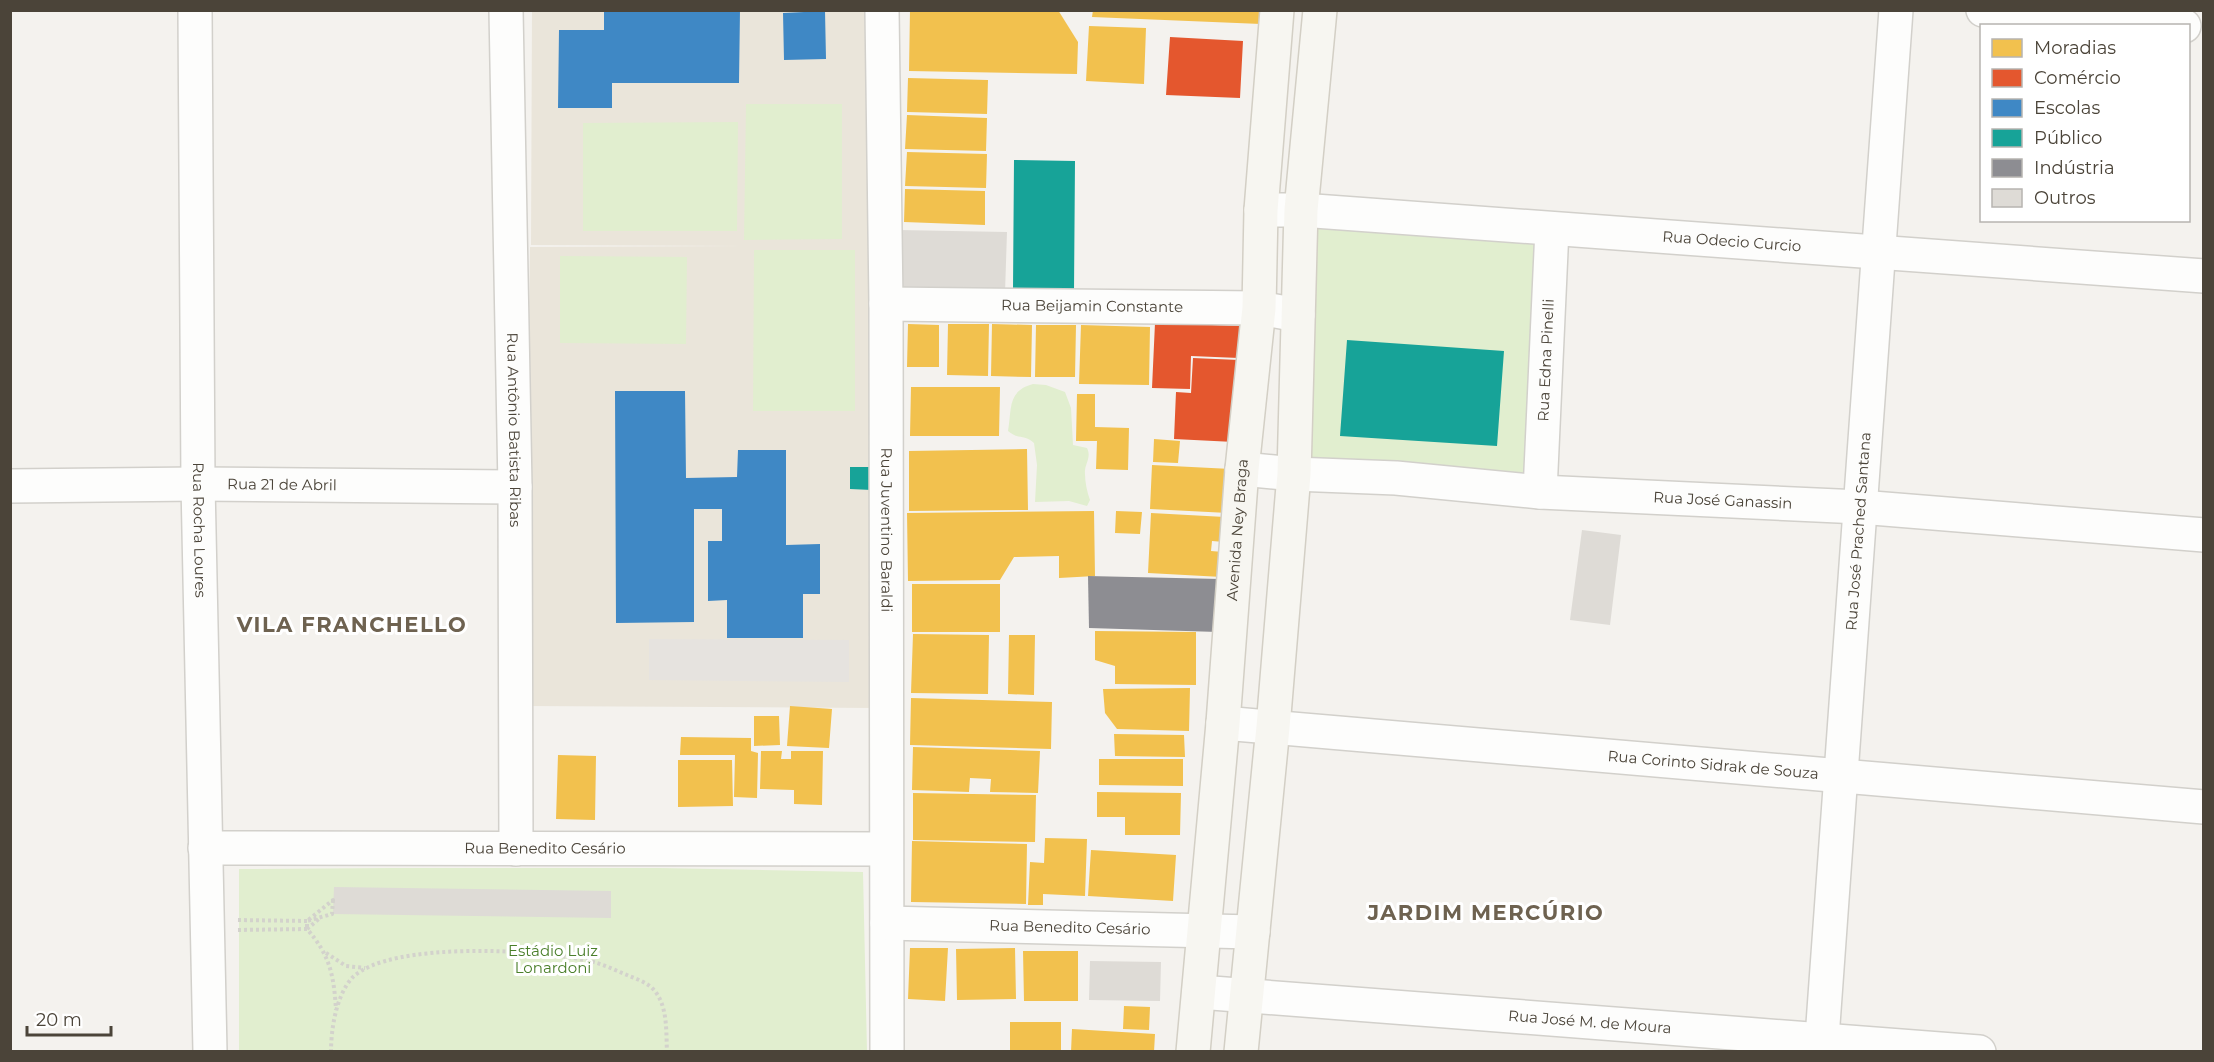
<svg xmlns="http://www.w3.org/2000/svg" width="2214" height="1062" viewBox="0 0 2214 1062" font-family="Montserrat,sans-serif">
  <rect width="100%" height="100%" fill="#f4f2ee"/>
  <!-- education -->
  <path fill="#eae5da" d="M532 11H872L875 708 524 706 530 247 744 246 531 245Z"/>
  <!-- green -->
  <path fill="#e1eecf" d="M746 104H842V239L744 240Z
    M738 122 737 231H583V123Z
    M1310 219 1546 233 1533 484 1299 470Z
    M754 250H855V411H753Z
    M560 256 687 257 686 344 560 343Z
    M1033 384 1046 385 1065 392 1071 408 1073 445 1087 448C1092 458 1084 464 1085 474 1085 482 1087 492 1090 500L1087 506 1069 501 1035 502 1037 465 1034 443C1025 434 1018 440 1008 431 1012 409 1007 391 1033 384Z
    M394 868H659L863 872 867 1051 239 1052V869Z"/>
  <!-- parking -->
  <path fill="#e6e3df" d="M649 639 849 640V682L649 680Z"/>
  <!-- homes -->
  <path fill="#f2c14e" d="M910 10H1058L1078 42 1077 74 909 71Z
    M1093 10H1262L1261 24 1092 17Z
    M1089 26 1146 28 1144 84 1086 81Z
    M908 78 988 80 987 114 907 112Z
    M907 115 987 118 986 151 905 149Z
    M907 152 987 154 986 188 905 186Z
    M905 189 985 191V225L904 222Z
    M908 324 939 325V367H907Z
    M948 324H989L988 376 947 375Z
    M992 324 1032 325 1031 377 991 376Z
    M1036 325H1076L1075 377H1035Z
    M1081 325 1150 327 1149 385 1079 384Z
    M911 387H1000L999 436H910Z
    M1077 394H1095V427L1129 428 1128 470 1096 469 1097 441H1076Z
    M1154 439 1180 441 1178 463 1153 462Z
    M1027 449 1028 510 909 511V451Z
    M1152 465 1231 469 1228 513 1150 509Z
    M1094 511 1095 576 1059 578V556L1014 557 1000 580 908 581 907 513Z
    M1116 511 1142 512 1140 534 1115 533Z
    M1151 513 1225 517 1224 542 1212 541 1211 551 1223 552 1222 577 1148 573Z
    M912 584H1000V632H912Z
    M1095 631 1196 632V685L1115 684V666L1095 660Z
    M913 634 989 635 988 694 911 693Z
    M1009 635H1035L1034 695 1008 694Z
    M1190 688 1189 731 1117 729 1105 713 1103 689Z
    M911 698 1052 702 1051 749 910 745Z
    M790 706 832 709 829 748 787 746Z
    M754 716H779L780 745 754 746Z
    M1114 734 1184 735 1185 757 1115 756Z
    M681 737 751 738V751L758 753 757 798 734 797 735 755H680Z
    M913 747 1040 751 1038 793 990 792 991 779 970 778 969 792 912 790Z
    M761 751H782L781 759H791V751H823L822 805 794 804V790L760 789Z
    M558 755 596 756 595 820 556 819Z
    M1099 759H1183V786L1099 785Z
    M678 760H732L733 806 678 807Z
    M1097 792 1181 793 1180 835H1125V817H1097Z
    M913 793 1036 795 1035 842 913 840Z
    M1045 838 1087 839 1085 896 1043 894V905H1028L1030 862 1044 863Z
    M912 841 1027 844 1026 904 911 902Z
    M1091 850 1176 855 1173 901 1088 896Z
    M910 948H948L945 1001 908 999Z
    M1015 948 1016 999 957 1000 956 949Z
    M1023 951H1078V1001H1024Z
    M1124 1006 1150 1007 1149 1030 1123 1029Z
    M1010 1022H1061V1052H1010Z
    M1072 1029 1155 1034 1154 1052H1071Z"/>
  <!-- shops -->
  <path fill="#e4572e" d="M1170 37 1243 41 1240 98 1166 95Z
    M1155 323 1240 326 1239 358 1191 356 1190 389 1152 388Z
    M1193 358 1239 360 1234 442 1174 439 1176 392 1191 393Z"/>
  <!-- schools -->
  <path fill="#3f88c5" d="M604 10H740L739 83H612V108H558L559 30H604Z
    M825 11 826 59 784 60 783 13Z
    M615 391H685L686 478 737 477 738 450H786V545L820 544V594H803V638H727V600L708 601V541H722V509H694V622L616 623Z"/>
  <!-- public -->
  <path fill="#17a398" d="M1014 160 1075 161 1074 291 1013 290Z
    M1347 340 1504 351 1497 446 1340 436Z
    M850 467H872V490L850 489Z"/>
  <!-- industry -->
  <path fill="#8d8d92" d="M1088 576 1220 579 1218 632 1089 628Z"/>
  <!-- building -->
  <path fill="#dedbd6" d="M898 230 1007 232 1005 293 896 292Z
    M1582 530 1621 535 1610 625 1570 620Z
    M334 887 611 891V918L333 914Z
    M1090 961 1161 962 1160 1001 1089 1000Z"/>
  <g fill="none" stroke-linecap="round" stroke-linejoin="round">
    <defs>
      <g id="street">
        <path id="s1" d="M195 10 198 484 210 1052"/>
        <path id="s2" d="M506 10 515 487 516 849"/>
        <path id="s3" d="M882 10 886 304 887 1052"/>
        <path d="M1983 10 2184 26"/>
        <path id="s4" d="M1261 210H1301L2204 276"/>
        <path id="s5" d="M886 304 1259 308 1298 315"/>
        <path id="s6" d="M1242 469 1294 474 1396 478 1540 492 1860 507 2204 535"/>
        <path id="s7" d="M10 486 198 484 515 487"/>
        <path id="s8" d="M1540 492 1552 229"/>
        <path id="s9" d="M1223 723 2204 807"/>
        <path id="s10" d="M205 848 886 849"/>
        <path id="s11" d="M887 923 1253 932"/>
        <path id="s12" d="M1199 992 1979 1052"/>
        <path id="s13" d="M1821 1052 1896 10"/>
      </g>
      <g id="secondary">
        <path id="s14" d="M1193 1052 1223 723 1242 469 1259 308 1261 210 1277 10"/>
        <path d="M1241 1052 1273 727 1294 474 1301 210 1320 10"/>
      </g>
    </defs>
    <!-- street casing -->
    <use href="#street" stroke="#d2d0cb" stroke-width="36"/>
    <!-- secondary casing -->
    <use href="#secondary" stroke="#d3cfc5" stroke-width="36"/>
    <!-- path -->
    <path stroke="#d3d2cc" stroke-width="4" stroke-dasharray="3 3" stroke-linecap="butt" d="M333 900 332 914 307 921Z
      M238 920 307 921V929
      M307 929 320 918
      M238 930 307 929C330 955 334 976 336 1010
      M326 953 346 966 365 968
      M331 1052C331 1029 336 996 352 978 389 940 548 949 597 963 607 966 617 971 627 975 636 979 647 982 654 990 668 1006 666 1032 667 1052"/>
    <!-- street -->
    <use href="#street" stroke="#fdfdfc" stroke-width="33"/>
    <!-- secondary -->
    <use href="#secondary" stroke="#f7f6f1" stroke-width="33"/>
  </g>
  <g text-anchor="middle" stroke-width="6" stroke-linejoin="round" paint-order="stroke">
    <!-- street labels -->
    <g font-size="15" fill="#4b4439" stroke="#fff">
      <text dy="5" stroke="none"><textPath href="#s4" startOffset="472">Rua Odecio Curcio</textPath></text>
      <text dy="5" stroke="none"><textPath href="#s5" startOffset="206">Rua Beijamin Constante</textPath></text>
      <text dy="5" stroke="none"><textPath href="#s8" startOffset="132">Rua Edna Pinelli</textPath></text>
      <text dy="5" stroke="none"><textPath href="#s2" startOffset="420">Rua Antônio Batista Ribas</textPath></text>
      <text dy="5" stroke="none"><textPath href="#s7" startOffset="272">Rua 21 de Abril</textPath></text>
      <text dy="5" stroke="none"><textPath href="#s6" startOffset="482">Rua José Ganassin</textPath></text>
      <text dy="5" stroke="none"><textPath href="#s1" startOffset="520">Rua Rocha Loures</textPath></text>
      <text dy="5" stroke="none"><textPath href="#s3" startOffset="520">Rua Juventino Baraldi</textPath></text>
      <text dy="5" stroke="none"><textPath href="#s14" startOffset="524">Avenida Ney Braga</textPath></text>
      <text dy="5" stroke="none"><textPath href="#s13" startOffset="522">Rua José Prached Santana</textPath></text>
      <text dy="5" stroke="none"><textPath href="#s9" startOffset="492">Rua Corinto Sidrak de Souza</textPath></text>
      <text dy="5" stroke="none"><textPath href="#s10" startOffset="340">Rua Benedito Cesário</textPath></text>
      <text dy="5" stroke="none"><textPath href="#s11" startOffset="183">Rua Benedito Cesário</textPath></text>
      <text dy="5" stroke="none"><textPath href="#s12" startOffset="392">Rua José M. de Moura</textPath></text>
    </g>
    <!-- park labels -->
    <g font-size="15" fill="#4a7f2a" stroke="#fff">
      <text x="553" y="956">Estádio Luiz<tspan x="553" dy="17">Lonardoni</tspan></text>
    </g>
    <!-- district labels -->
    <g font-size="21" font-weight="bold" letter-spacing="1.5" fill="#6e6250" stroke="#fff">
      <text x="352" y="632">VILA FRANCHELLO</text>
      <text x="1486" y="920">JARDIM MERCÚRIO</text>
    </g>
  </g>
  <!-- border -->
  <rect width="2214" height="1062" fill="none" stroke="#4b4439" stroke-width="24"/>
  <!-- legend -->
  <rect x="1980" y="24" width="210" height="198" fill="#ffffff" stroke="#b7b4b0" stroke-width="1.5"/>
  <rect x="1992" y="39" width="30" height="18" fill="#f2c14e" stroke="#b7b4b0" stroke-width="1.5"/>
  <text x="2034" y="54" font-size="18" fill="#4b4439">Moradias</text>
  <rect x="1992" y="69" width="30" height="18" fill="#e4572e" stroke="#b7b4b0" stroke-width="1.5"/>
  <text x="2034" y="84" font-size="18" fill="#4b4439">Comércio</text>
  <rect x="1992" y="99" width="30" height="18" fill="#3f88c5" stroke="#b7b4b0" stroke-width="1.5"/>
  <text x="2034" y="114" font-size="18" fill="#4b4439">Escolas</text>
  <rect x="1992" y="129" width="30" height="18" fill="#17a398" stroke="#b7b4b0" stroke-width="1.5"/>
  <text x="2034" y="144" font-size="18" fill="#4b4439">Público</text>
  <rect x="1992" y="159" width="30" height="18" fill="#8d8d92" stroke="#b7b4b0" stroke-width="1.5"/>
  <text x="2034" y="174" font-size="18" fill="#4b4439">Indústria</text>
  <rect x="1992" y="189" width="30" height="18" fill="#dedbd6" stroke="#b7b4b0" stroke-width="1.5"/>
  <text x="2034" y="204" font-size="18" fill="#4b4439">Outros</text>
  <!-- scale -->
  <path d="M27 1026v9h84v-9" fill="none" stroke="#4b4439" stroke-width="3"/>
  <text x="36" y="1026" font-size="18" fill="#4b4439" stroke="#ffffff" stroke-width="4.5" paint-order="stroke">20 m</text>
</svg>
